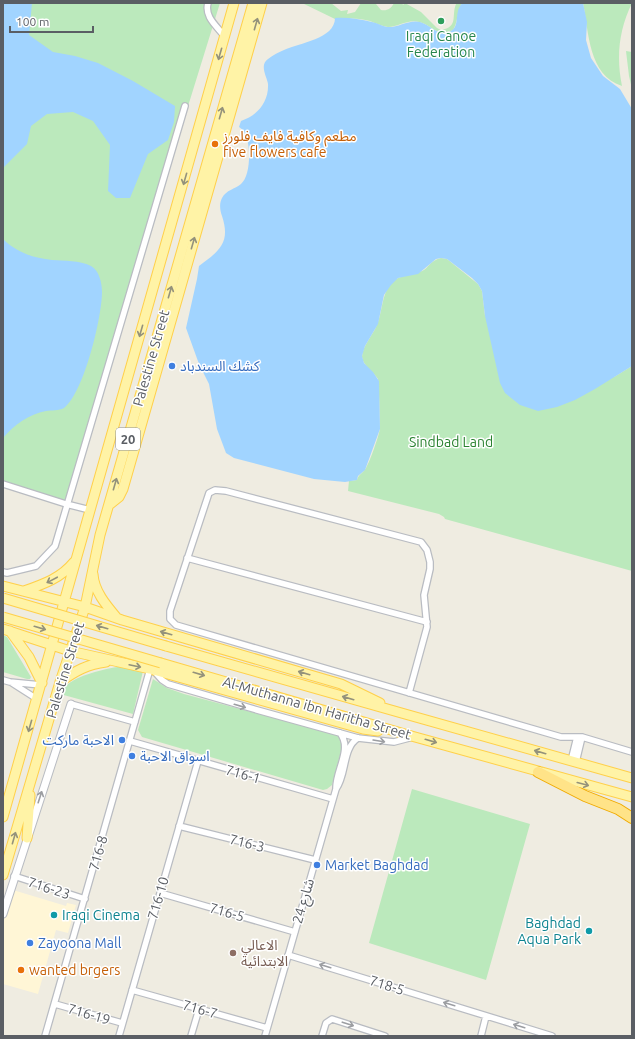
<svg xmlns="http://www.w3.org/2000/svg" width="635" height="1039" viewBox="0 0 635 1039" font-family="Ubuntu,'Noto Sans Arabic',sans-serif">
  <rect width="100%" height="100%" fill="#efece1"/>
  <!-- commercial -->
  <path fill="#fff6d6" d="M13 890 66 906 67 903 76 905 68 933 56 930 38 994 3 984V924Z"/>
  <!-- green -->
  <path fill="#bbe9bc" d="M3 3H220L65 503 3 485Z
    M302 3H331L341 11 348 10 347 14 355 12 361 3 376 4 381 10C387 11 391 9 394 3H402L403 5 405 3 421 12 437 28 441 30C459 27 451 16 456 4L462 3C457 12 458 22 453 30 437 38 432 25 419 22 408 19 398 27 388 27 382 26 375 23 370 21 358 18 347 18 335 18V19Z
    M583 3H632C619 30 616 56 622 86 588 75 589 32 583 3Z
    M626 51 632 52V89L629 76Z
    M441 258 447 259 478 284 482 291 485 316 614 377 632 366V571L445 519 444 517 439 514 348 491 349 481 357 480C358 475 363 473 366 468 370 461 379 436 380 428 380 422 379 383 378 379 374 372 363 366 362 357 362 347 372 336 376 327 384 311 380 288 398 278 405 275 414 274 422 271 429 268 429 261 441 258Z
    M3 635 7 637 31 677 30 679H27L3 672Z
    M124 666 143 671 133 714 60 694C63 690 65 686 68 684 81 674 108 668 124 666Z
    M153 679 167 688 184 694 338 735 343 744 332 785 327 789 323 790 142 737 138 730Z
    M412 789 530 824 486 980 369 943Z"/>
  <!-- water -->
  <path fill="#a1d4ff" d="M3 3H32L29 35 53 52 75 56 98 63 133 81 175 106 174 122 168 140 148 154 130 198H116L108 191 110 145 93 121 73 112 47 114 31 126 27 144 3 168Z
    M462 3H583L587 22 586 40 591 58 603 76 620 89 632 109V366L595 389 575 400 557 407 538 411 520 405 505 393 500 383 485 316 482 291 478 284 472 278 447 259 441 258 436 259 418 274 398 278 391 285 384 295 378 324 365 346 362 356 364 363 373 372 379 381 380 429 365 470 358 476 357 480 345 482 314 479 234 458 226 453 217 429 209 384 199 364 186 328 197 279 199 266C219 251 231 243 222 216 220 210 219 204 222 198 226 190 235 189 241 184 251 176 251 144 245 134 244 131 242 129 239 127L241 121C257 116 269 102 268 84 267 77 259 65 268 59 273 55 279 52 284 50 299 43 335 39 335 18 348 17 359 19 372 22 377 23 382 26 387 27 398 28 409 19 420 22 431 25 439 38 451 31 458 27 456 18 458 11 458 9 460 6 462 3Z
    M3 239C16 252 33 258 52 260 65 261 79 260 91 266 99 270 102 283 102 292 102 317 84 393 64 408 59 411 51 410 46 411 29 414 14 425 3 438Z"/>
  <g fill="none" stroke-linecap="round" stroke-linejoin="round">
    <defs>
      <path id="minor" d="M208 3C204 17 217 26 225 37
        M3 484 66 504 90 510
        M187 558 427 622
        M3 572 7 573 36 566 55 546 185 106
        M154 671 162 680 168 684 257 710 358 738 394 742 413 737
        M3 680 10 682 41 685
        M12 683 37 699
        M409 693 427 627 424 595 430 569V562L427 550 421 542 226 491 215 490 209 493 170 611V619L176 625 561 737H582L632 752
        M71 704 135 722
        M130 741 333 799
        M571 761 577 737
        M576 762 582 737
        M336 789C335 771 353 749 340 733
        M179 826 315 860
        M14 876 85 899
        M160 893 295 932
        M288 955 552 1036
        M132 990 267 1028
        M55 1004 122 1023
        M45 1036 150 669
        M119 1036 198 761
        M191 1036 199 1009
        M265 1036 336 789C347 774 342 748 358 738
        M322 1036 326 1023 332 1019 385 1036
        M481 1036 486 1016"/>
      <path id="tertiary" d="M3 914 71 704"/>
      <path id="primary" d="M109 505 119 497 123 489 262 3
        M93 574C94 591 106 605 117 618
        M3 586 85 607 122 620 341 684 380 703
        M24 591C44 584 61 578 74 562
        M3 629 70 651 150 669 363 729 378 731
        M10 631 29 657 42 683
        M166 646 405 714 632 778
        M161 663 415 737 632 797
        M60 682C75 671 88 664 106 662
        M3 817 234 3
        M27 838 30 795
        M3 875 60 682 85 607 100 535 253 3"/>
      <path id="motorway" d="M538 772 585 796 618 809 632 818"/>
    </defs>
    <!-- minor casing -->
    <use href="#minor" stroke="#b9bcc2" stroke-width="8"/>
    <!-- tertiary casing -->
    <use href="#tertiary" stroke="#b9bcc2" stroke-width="9"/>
    <!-- primary casing -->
    <use href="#primary" stroke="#ffd04a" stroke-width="11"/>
    <!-- motorway casing -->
    <use href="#motorway" stroke="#f0aa00" stroke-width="12"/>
    <!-- minor -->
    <use href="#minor" stroke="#fff" stroke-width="5.5"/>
    <!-- tertiary -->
    <use href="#tertiary" stroke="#fff" stroke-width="7"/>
    <!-- primary -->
    <use href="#primary" stroke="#fff3a6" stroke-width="9"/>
    <!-- motorway -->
    <use href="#motorway" stroke="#ffe388" stroke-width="10"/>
    <defs>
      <path id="primary-bridge" d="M3 598 166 646
        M3 617 161 663"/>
    </defs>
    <!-- primary-bridge casing -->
    <use href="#primary-bridge" stroke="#ffd04a" stroke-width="11" stroke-linecap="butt"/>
    <!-- primary-bridge -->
    <use href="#primary-bridge" stroke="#fff3a6" stroke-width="9"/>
  </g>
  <!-- one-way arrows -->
  <defs><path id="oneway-shaft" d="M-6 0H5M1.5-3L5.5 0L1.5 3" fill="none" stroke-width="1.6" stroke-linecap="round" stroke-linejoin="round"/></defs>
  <g stroke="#94927b">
    <use href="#oneway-shaft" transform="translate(256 24) rotate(-74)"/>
    <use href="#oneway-shaft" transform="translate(220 54) rotate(106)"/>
    <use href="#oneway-shaft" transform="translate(221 113) rotate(-74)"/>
    <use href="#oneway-shaft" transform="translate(185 179) rotate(106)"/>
    <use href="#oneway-shaft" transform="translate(193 243) rotate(-74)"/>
    <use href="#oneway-shaft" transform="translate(170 292) rotate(-74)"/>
    <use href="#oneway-shaft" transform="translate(141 331) rotate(106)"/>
    <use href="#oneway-shaft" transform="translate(115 484) rotate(-74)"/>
    <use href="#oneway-shaft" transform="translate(52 580) rotate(152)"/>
    <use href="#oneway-shaft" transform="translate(102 627) rotate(-164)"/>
    <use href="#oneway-shaft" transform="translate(40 628) rotate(16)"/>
    <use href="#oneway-shaft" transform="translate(166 633) rotate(-164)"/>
    <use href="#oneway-shaft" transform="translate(135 666) rotate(12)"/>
    <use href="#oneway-shaft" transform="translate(304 673) rotate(-164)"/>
    <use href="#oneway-shaft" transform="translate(199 674) rotate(16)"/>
    <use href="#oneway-shaft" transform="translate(348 698) rotate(-164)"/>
    <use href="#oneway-shaft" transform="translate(30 726) rotate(106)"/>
    <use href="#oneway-shaft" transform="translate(431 741) rotate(16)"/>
    <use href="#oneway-shaft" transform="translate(540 752) rotate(-164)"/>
    <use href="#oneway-shaft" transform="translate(583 784) rotate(15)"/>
    <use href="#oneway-shaft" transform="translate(14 838) rotate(-74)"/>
  </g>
  <g stroke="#9c9ea2">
    <use href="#oneway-shaft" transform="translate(240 706) rotate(16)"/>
    <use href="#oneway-shaft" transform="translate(379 741) rotate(9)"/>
    <use href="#oneway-shaft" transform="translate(40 797) rotate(-72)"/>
    <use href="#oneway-shaft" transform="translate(325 966) rotate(-163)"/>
    <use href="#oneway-shaft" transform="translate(449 1004) rotate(-163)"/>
    <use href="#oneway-shaft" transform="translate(348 1024) rotate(18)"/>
    <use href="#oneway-shaft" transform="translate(519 1026) rotate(-163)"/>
  </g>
  <!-- markers -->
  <circle fill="#2e9e5b" stroke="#fff" stroke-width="1.5" cx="441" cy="21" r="4"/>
  <g fill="#e8710a" stroke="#fff" stroke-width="1.5">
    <circle cx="215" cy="144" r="4"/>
    <circle cx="21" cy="970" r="4"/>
  </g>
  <g fill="#3f7fe0" stroke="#fff" stroke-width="1.5">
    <circle cx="172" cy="366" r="4"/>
    <circle cx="122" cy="740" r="4"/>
    <circle cx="132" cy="756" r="4"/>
    <circle cx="317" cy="865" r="4"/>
    <circle cx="30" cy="943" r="4"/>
  </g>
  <g fill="#0f9aa8" stroke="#fff" stroke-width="1.5">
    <circle cx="54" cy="915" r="4"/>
    <circle cx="589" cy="931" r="4"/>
  </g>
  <circle fill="#8d6e63" stroke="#fff" stroke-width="1.5" cx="233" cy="953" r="4"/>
  <g text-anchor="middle" stroke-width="3" stroke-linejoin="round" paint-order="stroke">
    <!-- shield labels -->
    <rect fill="#fff" stroke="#8c8e92" stroke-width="1" x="116" y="428" width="24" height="22" rx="3"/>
    <g font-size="13" font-weight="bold" fill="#5a5e64">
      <text x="128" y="444">20</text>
    </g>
    <!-- leisure labels -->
    <g font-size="14" fill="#27864d" stroke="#fff">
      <text x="441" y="41">Iraqi Canoe<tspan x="441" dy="16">Federation</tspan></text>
    </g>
    <!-- food labels -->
    <g font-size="14" fill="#c56008" stroke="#fff" text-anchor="start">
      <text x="223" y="141">مطعم وكافية فايف فلورز<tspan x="223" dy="16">five flowers cafe</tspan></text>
      <text x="29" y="975">wanted brgers</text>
    </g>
    <!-- street labels -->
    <g font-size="14" fill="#5a5e64" stroke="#fff">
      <text transform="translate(151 358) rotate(-74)" y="5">Palestine Street</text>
      <text transform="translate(65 670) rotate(-73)" y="5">Palestine Street</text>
      <text transform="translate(317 708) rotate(16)" y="5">Al-Muthanna ibn Haritha Street</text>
      <text transform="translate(243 774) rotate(16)" y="5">716-1</text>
      <text transform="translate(247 843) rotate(14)" y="5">716-3</text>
      <text transform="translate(98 853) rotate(-74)" y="5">716-8</text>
      <text transform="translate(49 888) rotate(18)" y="5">716-23</text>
      <text transform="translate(158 898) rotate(-74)" y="5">716-10</text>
      <text transform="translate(303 901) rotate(-74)" y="5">شارع 24</text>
      <text transform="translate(227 912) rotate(16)" y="5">716-5</text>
      <text transform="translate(387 985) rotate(17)" y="5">718-5</text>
      <text transform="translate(200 1009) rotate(16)" y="5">716-7</text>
      <text transform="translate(89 1014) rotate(16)" y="5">716-19</text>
    </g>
    <!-- shop labels -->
    <g font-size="14" fill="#366cbe" stroke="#fff" text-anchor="start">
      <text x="180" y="371">كشك السندباد</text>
      <text x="114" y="745" text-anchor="end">الاحبة ماركت</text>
      <text x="140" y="761">اسواق الاحبة</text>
      <text x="325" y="870">Market Baghdad</text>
      <text x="38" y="948">Zayoona Mall</text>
    </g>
    <!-- park labels -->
    <g font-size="14" fill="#2a8230" stroke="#fff">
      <text x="451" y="447">Sindbad Land</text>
    </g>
    <!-- culture labels -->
    <g font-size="14" fill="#0d838f" stroke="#fff" text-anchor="start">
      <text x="62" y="920">Iraqi Cinema</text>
      <text x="581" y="928" text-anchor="end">Baghdad<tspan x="581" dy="16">Aqua Park</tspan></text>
    </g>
    <!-- education labels -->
    <g font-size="14" fill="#785e54" stroke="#fff" text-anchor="start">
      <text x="241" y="950">الاعالي<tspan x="241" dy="16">الابتدائية</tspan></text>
    </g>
  </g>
  <!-- border -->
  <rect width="635" height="1039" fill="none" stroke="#5a5e64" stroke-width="8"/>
  <!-- scale -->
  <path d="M10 26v6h83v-6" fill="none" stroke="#5a5e64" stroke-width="2"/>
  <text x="16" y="26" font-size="12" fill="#5a5e64" stroke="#ffffff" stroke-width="3" paint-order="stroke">100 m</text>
</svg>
